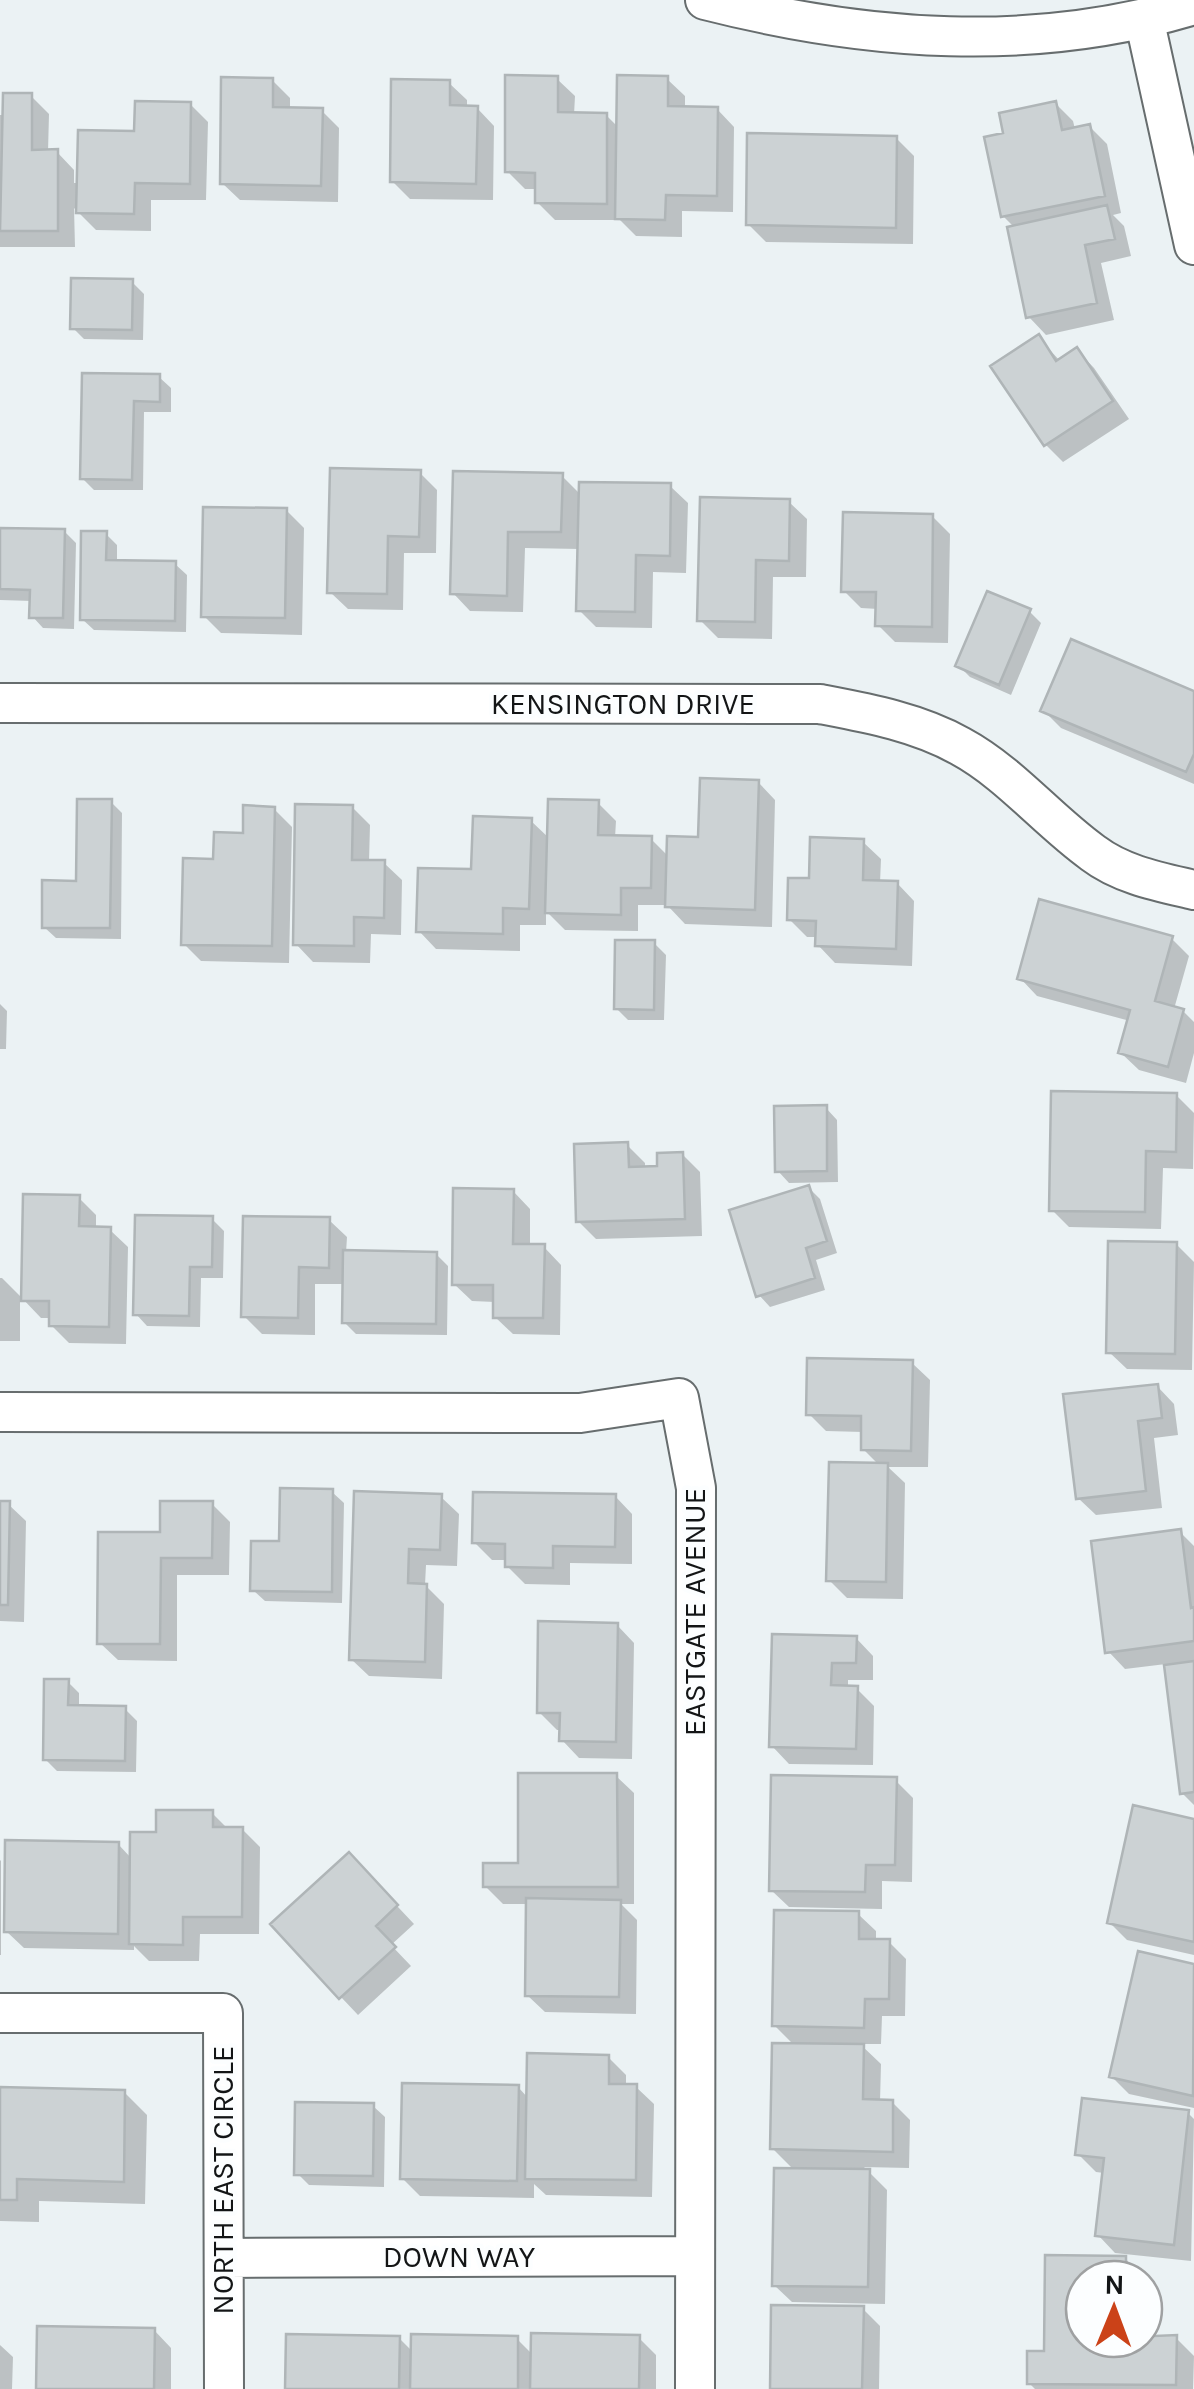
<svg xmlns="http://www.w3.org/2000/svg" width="1194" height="2389" viewBox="0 0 1194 2389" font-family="Karla,sans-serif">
  <rect width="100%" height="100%" fill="#ebf2f4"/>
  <!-- shadow -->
  <path fill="#0003" d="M557 79 575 96 574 115H606L619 128 667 79 685 96V109H717L734 127 733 212 682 211V237L636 236 620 220H555L537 202V189H525L507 171Z
    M272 80 290 98V110L322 111 339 128 338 202 240 200 222 183Z
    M449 83 467 100V108H477L494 126 493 200 410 199 392 181Z
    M31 96 49 114 48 152H57L74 170V183H79L137 134 190 104 208 122 206 200H151V231L96 230 74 208 75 247H0V115H5Z
    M1055 103 1073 121 1075 129 1089 126 1107 144 1121 213 1113 215 1124 226 1131 256 1101 263 1114 320 1046 335 1029 317 1015 228 1003 216 1006 135Z
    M896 138 914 156 913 244 766 242 748 224Z
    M132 282 144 294 143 340 84 339 73 328Z
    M1039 338 1060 361 1077 350 1094 368 1129 419 1063 462 1046 445Z
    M84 375 159 377 171 388V412H144L143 490H94L82 478Z
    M419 472 437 490 436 553H404L403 610 348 609 330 592Z
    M456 473 562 476 581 495 670 486 688 503 686 573 653 572 652 628 596 627 579 610 580 549 525 548 523 612 470 611 453 593Z
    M789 502 807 519 806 577H773L772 639 718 638 700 620Z
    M286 510 304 528 302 635 221 633 204 616Z
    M932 516 950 534 948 643 895 642 878 625V609L861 608 844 591Z
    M0 530 64 531 76 543 74 629 43 628 32 616V601L0 600Z
    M106 534 117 545V563L175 564 187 575 186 632 94 630 82 619Z
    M1030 612 1041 623 1011 695 970 677 958 665Z
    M1194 694V784L1061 728 1043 710Z
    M758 782 775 800 772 927 685 924 667 905H638V931L565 930 546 911V925H520V951L436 949 419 931 474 872 530 820 550 839 598 803 616 821 615 838 651 839 669 857 700 839Z
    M111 802 122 813 121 939 56 938 44 927 79 884Z
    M352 807 370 825 369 862 384 863 402 880 401 935 371 934 370 963 313 962 296 944Z
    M274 809 292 827 289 963 201 961 184 944 215 861Z
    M863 842 881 859 880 883H897L914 901 912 966 835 963 818 945V937H807L789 919 811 881Z
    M1171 938 1189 956 1174 1009 1183 1011 1194 1022V1053L1186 1083 1139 1070 1121 1053 1130 1021 1037 996 1020 978Z
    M654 943 666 955 664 1020H628L616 1008Z
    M0 1004 7 1011 6 1049H0Z
    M1176 1095 1194 1113 1193 1169 1163 1168 1161 1229 1069 1227 1052 1210Z
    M826 1108 837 1120 838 1182 789 1183 778 1171Z
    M627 1145 645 1163V1169L660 1168 682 1154 700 1172 702 1236 596 1239 578 1221Z
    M809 1188 820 1199 837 1253 816 1260 825 1290 770 1307 759 1295Z
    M513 1191 530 1209V1247H544L561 1265 560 1335 513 1334 495 1317V1302L472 1301 454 1284Z
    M79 1198 96 1215V1229L110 1230 128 1247 126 1344 69 1343 51 1325V1318H41L20 1296V1341H0V1278H2L24 1300Z
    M212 1219 224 1231 223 1278H201L200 1327 147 1326 136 1314Z
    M329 1220 347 1237 346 1253 436 1254 448 1266 447 1335 356 1334 344 1322 345 1284H315V1335L262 1334 244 1316Z
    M1176 1244 1194 1262 1192 1370 1127 1369 1109 1352Z
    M912 1363 930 1380 928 1467H888L905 1483 903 1599 847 1598 829 1580 879 1465 863 1449V1432L826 1431 809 1414Z
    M1157 1386 1174 1404 1178 1435 1154 1438 1162 1508 1096 1515 1078 1498Z
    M332 1492 344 1503 342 1603 265 1601 253 1590 281 1544Z
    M356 1494 441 1497 459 1514 457 1566 426 1565 425 1585 444 1604 442 1679 369 1676 351 1659Z
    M615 1496 632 1514V1564L570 1563V1585L525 1584 507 1566V1560H492L474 1542Z
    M0 1503 8 1504 26 1521 24 1622 0 1621Z
    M212 1504 230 1522 229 1575H177V1661L118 1660 100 1643 163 1534Z
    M1180 1532 1194 1546V1805L1182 1793 1166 1664 1125 1669 1108 1651Z
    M617 1625 634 1643 632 1759 579 1758 562 1740V1730H557L539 1712Z
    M774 1637 856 1638 873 1656V1680H848V1688H856L874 1706 873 1765 789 1764 772 1746Z
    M68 1682 79 1693V1708L125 1709 137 1721 136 1772 57 1771 45 1759Z
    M616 1776 634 1793V1904H621L637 1920 636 2014 545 2012 527 1995 529 1904H503L485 1886 521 1865Z
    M895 1780 913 1798 912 1882 882 1881V1909L789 1907 771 1890Z
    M212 1813 229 1830 242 1829 260 1847 259 1934H200L199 1961H149L134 1946V1950L24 1948 6 1931 118 1844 132 1859 159 1835Z
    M1194 1821V1955L1127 1940 1109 1922Z
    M0 1860 1 1861V1955H0Z
    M366 1873 414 1924 391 1945 411 1966 358 2015 341 1997Z
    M858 1914 876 1931V1941L889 1942 906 1959 905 2016H882L881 2044H860L881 2064 880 2102H892L910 2120 909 2168 864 2167 887 2190 885 2304 792 2302 774 2285 795 2171 772 2148 795 2046 774 2025Z
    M1140 1954 1194 1967V2108L1129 2094 1111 2076Z
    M608 2057 626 2075V2086L636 2087 654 2104 652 2197 546 2195 534 2184V2198L420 2196 402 2178 518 2087 529 2099Z
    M0 2090 124 2092 147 2115 145 2204 39 2201V2222L0 2221Z
    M373 2106 385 2117 384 2187 309 2185 297 2173Z
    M1188 2113 1194 2119 1191 2261 1115 2253 1098 2235 1104 2173 1096 2172 1078 2154Z
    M1048 2258H1125L1143 2279H1084V2339L1176 2338 1194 2356 1193 2389H1035L1029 2383 1047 2353Z
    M863 2309 880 2326 879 2389H772Z
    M154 2330 171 2348V2389H38Z
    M399 2338 413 2352 517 2339 533 2355 639 2338 656 2355V2389H287Z
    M0 2345 13 2357 12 2389H0Z"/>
  <!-- building -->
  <path fill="#ccd2d4" stroke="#afb5b7" stroke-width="2.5" d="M505 75 558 76V112L607 113V204L535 203V173L505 172Z
    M617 75 668 76V106L718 107 717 196 666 195 665 220 615 219Z
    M221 77 273 78V107L323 108 321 186 220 184Z
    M391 79 450 80V105L478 106 476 184 390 182Z
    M3 93H32V150L58 149V231H0Z
    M135 101 191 102 190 184 135 183 134 214 76 213 78 130 134 131Z
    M1056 101 1062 130 1090 124 1105 196 1001 217 984 137 1003 133 999 113Z
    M747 133 897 136 896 228 746 225Z
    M1107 205 1115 239 1085 245 1097 303 1026 318 1007 227Z
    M71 278 133 279 132 330 70 329Z
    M1039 334 1056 361 1077 347 1113 401 1044 446 990 366Z
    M82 373 160 374V402L134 401 132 480 80 479Z
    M330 468 421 470 419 537 388 536 387 594 327 593Z
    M453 471 563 473 561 532H508L507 596 450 594Z
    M579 482 671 483 670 556 636 555 635 612 576 611Z
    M700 497 790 499 789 561 756 560 755 622 697 621Z
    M203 507 287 508 285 618 201 617Z
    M843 512 933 514 932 627 875 626 876 592H841Z
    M0 528 65 529 63 618H29L30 590 0 589Z
    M81 531H107L106 560 176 561 175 621 80 620Z
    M987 591 1031 609 999 685 955 666Z
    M1071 639 1194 691V754L1186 772 1040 711Z
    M700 778 759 780 755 910 665 907 667 836 698 837Z
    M77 799H112L110 928H42V880L76 881Z
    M548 799 599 800 598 835 652 836 651 888H621V915L545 913Z
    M295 804 353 805 352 860H385L384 918 354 917V946L293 945Z
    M243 805 275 807 272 946 181 945 183 858 213 859 214 832 243 833Z
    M473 816 532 818 529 909 503 908V934L416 932 418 868 471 869Z
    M810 837 864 839 863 880 898 881 896 949 815 946 816 921 787 920 788 878H809Z
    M1039 899 1173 936 1155 1001 1184 1009 1168 1067 1118 1053 1130 1010 1017 979Z
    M615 940H655L654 1010 614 1009Z
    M1051 1091 1177 1093 1176 1152 1146 1151 1145 1212 1049 1211Z
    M827 1105V1171L775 1172 774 1106Z
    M628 1142 629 1167 657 1166V1153L683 1152 685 1219 576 1222 574 1144Z
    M809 1185 827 1241 806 1248 815 1278 756 1297 729 1210Z
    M453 1188 514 1189 513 1244H545L543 1318H493V1285H452Z
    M23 1194 80 1195 79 1226 111 1227 109 1327 49 1326V1301H21Z
    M135 1215 213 1216 212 1267H190L189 1316 133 1315Z
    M243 1216 330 1217 329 1268 299 1267 298 1318 241 1317Z
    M1108 1241 1177 1242 1175 1354 1106 1353Z
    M343 1250 437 1252 436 1324 342 1323Z
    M807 1358 913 1360 911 1451 861 1450V1416L806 1415Z
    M1158 1384 1162 1418 1138 1421 1146 1491 1076 1499 1063 1394Z
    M829 1462 888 1463 886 1582 826 1581Z
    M280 1488 333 1489 332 1592 250 1591 251 1541H279Z
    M354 1491 442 1494 440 1550 409 1549 408 1583 427 1584 425 1662 349 1660Z
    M473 1492 616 1494 615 1547 553 1546V1568L505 1567V1544L472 1543Z
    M0 1501H10L8 1605H0Z
    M160 1501H213L212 1558H161L160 1644H97L98 1532H160Z
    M1181 1529 1191 1608 1194 1607V1641L1105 1653 1091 1541Z
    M538 1621 618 1623 616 1742 559 1741 560 1713H537Z
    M772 1634 857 1636 856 1663H832L831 1685 858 1686 856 1749 769 1747Z
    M1194 1661V1792L1180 1794 1164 1665Z
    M44 1679H69L68 1705 126 1706 125 1761 43 1760Z
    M518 1773H617L618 1887H483V1863H518Z
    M771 1775 897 1777 895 1865H866L865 1892 769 1891Z
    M1133 1805 1194 1819V1942L1107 1923Z
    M156 1810H213V1827H243L242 1917H183V1945L129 1944 130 1832H156Z
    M5 1840 119 1842 118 1934 4 1932Z
    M349 1852 398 1905 376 1926 396 1947 339 1999 270 1924Z
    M526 1898 621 1900 619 1997 525 1996Z
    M774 1910 859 1911V1939H890L889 1999H865L864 2028 772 2026Z
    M1138 1951 1194 1964 1193 2096 1109 2077Z
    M772 2043 864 2044 863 2099 893 2100V2152L770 2149Z
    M527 2053 609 2055V2084H637L636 2180 525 2179Z
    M402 2083 519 2085 517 2181 400 2179Z
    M0 2087 125 2090 124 2182 17 2179V2200H0Z
    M1082 2098 1189 2110 1174 2245 1095 2236 1104 2158 1075 2155Z
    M295 2102 374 2103 373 2176 294 2175Z
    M774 2168 870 2169 868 2287 772 2286Z
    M1045 2255 1126 2256V2279H1084V2339L1177 2335 1176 2385 1027 2384V2351H1044Z
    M771 2305 864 2306 862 2389H770Z
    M37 2326 155 2328 154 2389H36Z
    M531 2333 640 2335 639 2389H530Z
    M286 2334 400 2336 399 2389H285Z
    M411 2334 518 2336V2389H410Z"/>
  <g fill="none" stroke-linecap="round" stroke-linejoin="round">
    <defs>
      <path id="minor" d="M705 0C866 41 1033 54 1194 5
        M1144 18 1194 245
        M0 703 820 704C867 713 917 722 960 746 1010 773 1047 820 1093 853 1122 875 1160 882 1194 890
        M0 1412 580 1413 679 1398 696 1488 695 2389
        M0 2013H223L224 2389
        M224 2258 695 2256"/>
    </defs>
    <!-- minor casing -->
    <use href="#minor" stroke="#676d6e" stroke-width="42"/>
    <!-- minor -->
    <use href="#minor" stroke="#fff" stroke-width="38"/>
  </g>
  <g text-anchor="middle" stroke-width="9" stroke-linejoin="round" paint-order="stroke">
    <!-- street labels -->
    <g font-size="30" fill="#131516" stroke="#fcfeff">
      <text x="623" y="714">KENSINGTON DRIVE</text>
      <text transform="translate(695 1612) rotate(-90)" y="10">EASTGATE AVENUE</text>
      <text transform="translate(223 2180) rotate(-90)" y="10">NORTH EAST CIRCLE</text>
      <text x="459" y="2267">DOWN WAY</text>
    </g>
  </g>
  <!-- north arrow -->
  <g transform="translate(1114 2309) rotate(1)"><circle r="48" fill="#fcfeff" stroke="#9fa1a2" stroke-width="2.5"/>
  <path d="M0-8L18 38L0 25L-18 38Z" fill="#cb4218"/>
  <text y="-15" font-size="28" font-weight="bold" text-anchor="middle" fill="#131516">N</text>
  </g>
</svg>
